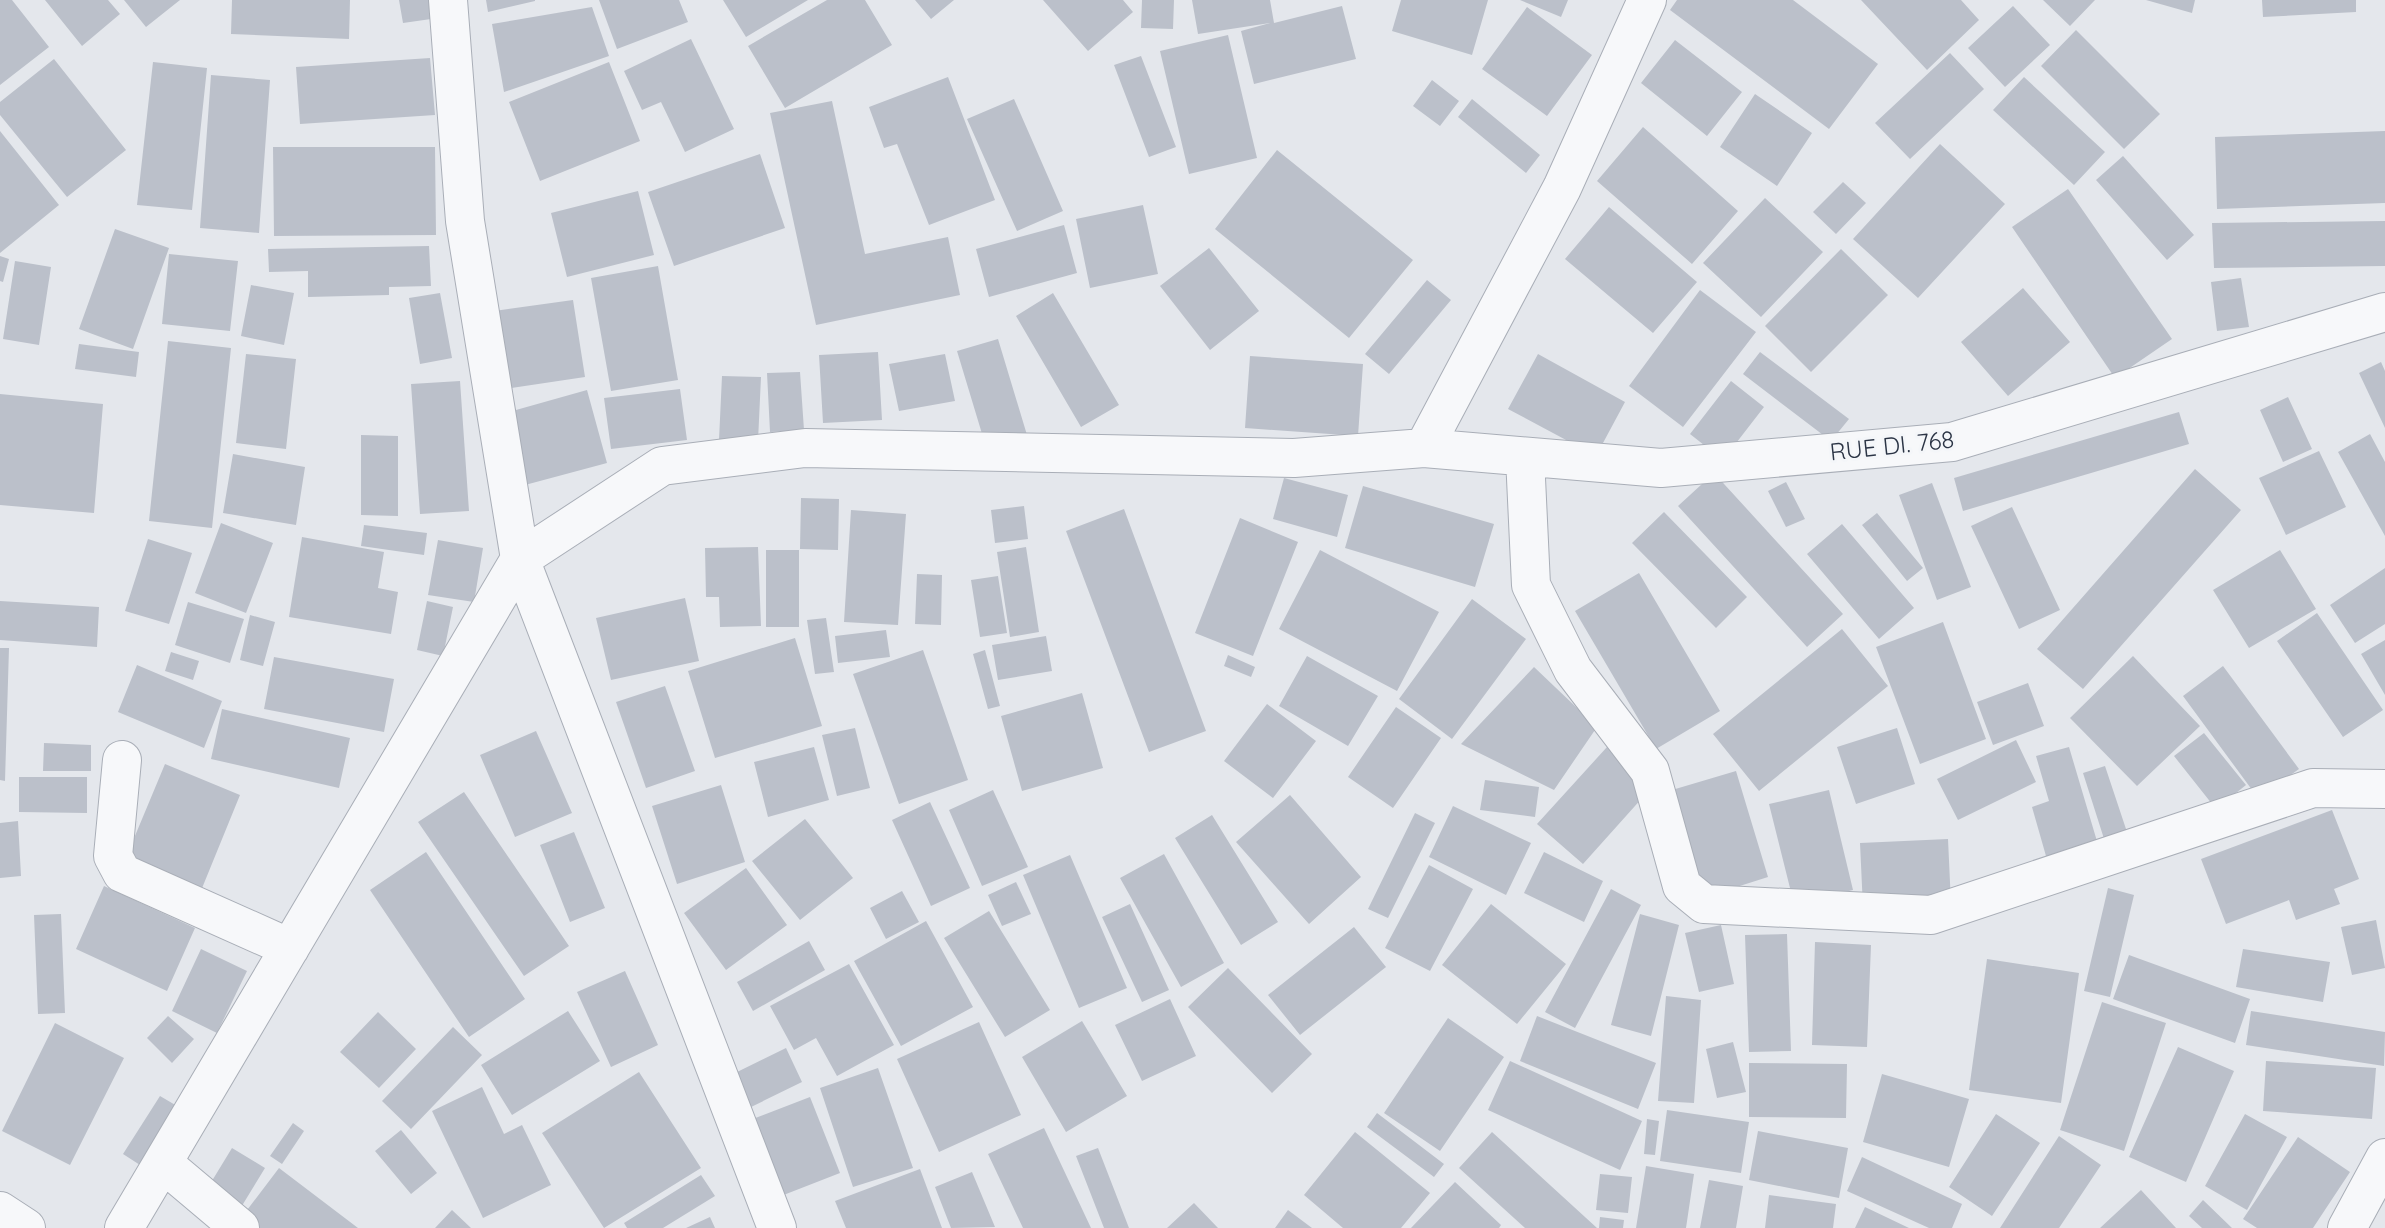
<svg xmlns="http://www.w3.org/2000/svg" width="2385" height="1228" viewBox="0 0 2385 1228" font-family="Quicksand,sans-serif">
  <rect width="100%" height="100%" fill="#e4e7ec"/>
  <!-- building -->
  <path fill="#bbc0ca" d="M0 0H12L49 47 0 85Z
    M45 0H108L120 14 82 46Z
    M124 0H180L146 27Z
    M232 0H350L349 39 231 34Z
    M399 0H435L438 18 403 23Z
    M486 0H535V1L488 12Z
    M599 0H679L688 22 617 49Z
    M723 0H808L746 37Z
    M827 0H865L892 45 785 108 748 46Z
    M915 0H954L931 19Z
    M1043 0H1123L1133 12 1088 51Z
    M1142 0H1174L1173 29 1141 28Z
    M1192 0H1270L1274 23 1342 6 1356 59 1254 84 1241 31 1270 23 1198 34Z
    M1401 0H1488L1472 55 1392 31Z
    M1520 0H1568L1561 17Z
    M1677 0H1793L1878 64 1829 129 1670 10Z
    M1861 0H1961L1979 20 1927 70Z
    M2043 0H2095L2070 26Z
    M2146 0H2195L2192 13Z
    M2262 0H2356V12L2263 17Z
    M2013 6 2050 45 2005 87 1968 48Z
    M592 7 609 56 504 92 492 24Z
    M1527 7 1592 55 1547 116 1482 69Z
    M2076 30 2160 114 2124 149 2041 66Z
    M1228 35 1257 158 1189 174 1160 51Z
    M691 39 734 129 685 152 661 102 642 110 624 71Z
    M1675 40 1742 92 1707 136 1641 83Z
    M1950 53 1984 89 1910 159 1875 123Z
    M1141 56 1176 147 1149 157 1114 65Z
    M430 58 435 115 300 124 296 67Z
    M54 59 126 150 67 197 0 115V102Z
    M153 62 207 68 192 210 137 205Z
    M609 62 640 141 540 181 509 102Z
    M211 75 270 80 259 233 200 228Z
    M948 77 995 200 929 225 897 144 884 148 869 107Z
    M2024 77 2105 152 2074 185 1993 110Z
    M1432 80 1459 101 1440 126 1413 106Z
    M1755 94 1812 133 1777 186 1720 147Z
    M1014 99 1063 211 1017 231 967 119Z
    M1472 99 1540 155 1526 173 1458 117Z
    M832 101 865 254 948 237 960 295 816 325 770 113Z
    M1643 127 1738 211 1692 264 1597 181Z
    M0 131 59 205 0 253Z
    M2385 131V203L2217 209 2215 137Z
    M1940 144 2005 204 1918 298 1853 239Z
    M273 147H435L436 235 274 236Z
    M1277 150 1413 260 1349 338 1215 229Z
    M760 154 785 228 674 266 648 192Z
    M2123 156 2194 235 2167 260 2096 180Z
    M1843 182 1866 203 1836 234 1813 212Z
    M2068 189 2172 339 2115 378 2012 227Z
    M638 191 654 255 567 277 551 213Z
    M1765 198 1823 252 1761 317 1703 263Z
    M1143 205 1158 274 1090 288 1076 219Z
    M1609 207 1697 282 1653 333 1565 259Z
    M2385 221V266L2214 268 2212 223Z
    M1064 225 1077 273 989 297 976 249Z
    M115 229 169 248 133 349 79 329Z
    M429 246 431 286 389 287V295L308 297V271L269 272 268 249Z
    M1209 248 1259 311 1210 350 1160 286Z
    M1841 249 1888 295 1811 372 1765 326Z
    M169 254 238 261 230 331 162 324Z
    M0 256 9 259 3 282 0 281Z
    M15 261 51 267 39 345 3 339Z
    M658 266 678 380 611 391 591 278Z
    M2241 278 2249 327 2217 331 2211 282Z
    M1427 280 1451 300 1389 374 1365 354Z
    M251 285 294 293 284 345 241 336Z
    M2023 288 2070 342 2008 396 1961 342Z
    M1700 290 1756 332 1683 427 1629 386Z
    M440 293 452 358 420 364 409 298Z
    M1053 293 1119 405 1081 427 1016 316Z
    M573 300 585 377 498 390 487 312Z
    M998 339 1027 435 986 447 957 351Z
    M168 341 231 348 212 528 149 521Z
    M79 344 139 352 136 377 75 369Z
    M878 352 882 420 823 423 819 355Z
    M1760 352 1849 419 1831 441 1743 374Z
    M246 354 296 359 286 449 236 443Z
    M945 354 955 401 899 411 889 364Z
    M1538 354 1625 402 1596 456 1508 409Z
    M1250 356 1363 364 1358 436 1245 428Z
    M2381 362 2385 371V428L2359 373Z
    M800 372 804 430 770 432 767 373Z
    M722 376 761 377 758 441 719 440Z
    M460 381 469 511 420 514 411 384Z
    M1731 381 1764 407 1723 460 1690 434Z
    M680 389 687 440 611 449 604 398Z
    M587 390 607 463 525 485 505 413Z
    M0 394 103 404 94 513 0 505Z
    M2288 397 2312 449 2283 462 2260 410Z
    M2179 412 2189 444 1963 511 1954 478Z
    M2370 434 2385 462V536L2338 452Z
    M361 435 398 436V516L361 515Z
    M2319 451 2346 507 2286 535 2259 478Z
    M233 454 305 467 296 525 223 513Z
    M2195 469 2241 510 2083 689 2037 649Z
    M1714 473 1843 614 1807 647 1678 506Z
    M1284 478 1348 495 1337 537 1273 519Z
    M1786 482 1805 519 1786 527 1768 491Z
    M1932 483 1971 587 1937 600 1899 495Z
    M1363 486 1494 524 1475 587 1345 548Z
    M801 498 839 499 838 550 800 549Z
    M1024 506 1028 539 995 543 991 510Z
    M2012 507 2060 610 2019 629 1971 526Z
    M1124 509 1206 731 1149 752 1066 531Z
    M851 510 906 514 898 625 844 622Z
    M1664 512 1747 597 1716 628 1632 543Z
    M1877 513 1923 568 1907 581 1862 525Z
    M1240 518 1298 542 1253 656 1195 633Z
    M221 523 273 543 246 613 195 593Z
    M1842 524 1914 608 1879 639 1807 554Z
    M364 525 427 533 424 555 361 546Z
    M302 537 384 552 378 588 398 592 391 634 289 617Z
    M148 539 192 553 169 624 125 611Z
    M438 540 483 548 474 602 428 595Z
    M758 547 761 626 720 627 719 597H706L705 548Z
    M1026 547 1039 632 1010 637 997 552Z
    M766 550H799V627H766Z
    M1320 550 1439 612 1397 691 1279 629Z
    M2280 550 2316 609 2249 648 2213 590Z
    M2385 568V624L2355 643 2330 605Z
    M1639 573 1720 711 1656 749 1575 611Z
    M917 574 942 575 941 625 915 624Z
    M998 576 1007 633 980 637 971 580Z
    M685 598 699 661 611 680 596 618Z
    M1472 599 1526 639 1452 739 1399 699Z
    M0 601 99 607 97 647 0 640Z
    M427 601 453 607 443 656 417 650Z
    M188 602 244 619 230 663 175 645Z
    M2317 613 2383 710 2343 737 2277 641Z
    M250 615 275 622 263 666 240 660Z
    M826 618 834 672 815 674 807 620Z
    M1943 622 1986 739 1920 764 1876 647Z
    M1842 629 1888 686 1759 791 1713 734Z
    M886 630 890 657 838 663 835 636Z
    M1046 636 1052 671 998 680 992 645Z
    M795 638 822 726 715 758 688 671Z
    M2385 640V695L2361 654Z
    M0 648H9L5 781 0 780Z
    M923 650 968 780 899 804 853 674Z
    M985 650 1000 706 988 709 973 654Z
    M171 652 199 661 193 680 165 671Z
    M1228 655 1255 667 1251 677 1224 666Z
    M1307 656 1378 696 1348 746 1279 706Z
    M2133 656 2200 726 2137 786 2070 718Z
    M274 657 394 679 384 732 264 709Z
    M137 665 222 701 204 748 118 712Z
    M2223 666 2299 769 2258 798 2183 696Z
    M1534 667 1597 727 1554 790 1461 744Z
    M2028 683 2044 726 1993 745 1977 702Z
    M665 686 695 771 646 788 616 702Z
    M1082 693 1103 768 1022 791 1001 716Z
    M1267 704 1316 741 1273 798 1224 761Z
    M1396 707 1441 738 1393 808 1348 777Z
    M222 709 350 738 339 788 211 759Z
    M855 728 870 788 837 796 822 735Z
    M1897 728 1915 784 1856 804 1837 747Z
    M536 731 572 813 515 837 480 755Z
    M2204 733 2246 785 2216 809 2174 756Z
    M2016 740 2036 782 1958 820 1937 779Z
    M44 743 91 745V771H43Z
    M814 747 829 800 768 817 754 762Z
    M1607 747 1652 787 1583 864 1537 824Z
    M2069 747 2099 848 2048 863 2032 807 2049 801 2036 756Z
    M165 764 240 795 198 898 122 867Z
    M2105 766 2129 838 2106 845 2083 773Z
    M1736 771 1768 877 1705 897 1672 790Z
    M19 777H87V813L19 812Z
    M1485 780 1539 787 1535 817 1480 810Z
    M721 785 745 862 677 884 652 806Z
    M993 790 1028 867 982 886 949 810Z
    M1829 790 1853 890 1794 904 1769 804Z
    M464 792 569 946 524 976 418 822Z
    M1290 795 1361 877 1309 924 1236 842Z
    M930 802 970 888 931 906 892 820Z
    M1453 806 1531 843 1506 895 1429 857Z
    M2332 810 2359 879 2334 889 2340 904 2296 920 2289 900 2226 924 2201 859Z
    M1415 813 1435 823 1388 918 1368 909Z
    M1212 815 1278 922 1241 945 1175 838Z
    M805 819 853 878 800 920 752 861Z
    M18 821 21 876 0 878V823Z
    M574 832 605 908 570 922 540 845Z
    M1948 839 1951 904 1863 908 1860 843Z
    M426 852 525 999 469 1037 370 890Z
    M1544 852 1603 881 1584 922 1524 893Z
    M1164 854 1224 963 1181 987 1120 878Z
    M1070 855 1127 988 1079 1008 1023 875Z
    M1429 865 1473 889 1430 971 1385 948Z
    M746 868 787 925 726 970 684 913Z
    M1016 882 1031 914 1002 926 988 895Z
    M104 886 195 928 167 991 76 949Z
    M2108 888 2134 895 2110 997 2084 991Z
    M1611 889 1641 905 1575 1028 1545 1012Z
    M902 891 919 922 886 939 870 908Z
    M1130 904 1169 990 1142 1002 1102 917Z
    M1491 904 1566 964 1517 1024 1442 965Z
    M989 911 1050 1010 1005 1037 944 938Z
    M61 914 65 1013 38 1014 34 915Z
    M1640 914 1679 925 1651 1036 1611 1025Z
    M2376 920 2385 968 2352 975 2341 927Z
    M926 921 973 1007 901 1046 854 961Z
    M1721 925 1734 984 1699 992 1685 933Z
    M1354 927 1386 967 1300 1035 1268 995Z
    M1787 934 1791 1051 1749 1052 1745 935Z
    M809 941 825 970 753 1011 737 982Z
    M1815 942 1871 945 1867 1047 1812 1045Z
    M201 949 247 971 217 1033 172 1011Z
    M2243 949 2330 962 2323 1002 2236 987Z
    M2129 955 2250 999 2235 1043 2113 999Z
    M1987 959 2079 973 2061 1103 1969 1090Z
    M849 964 894 1045 837 1076 816 1038 794 1050 770 1006Z
    M1228 968 1312 1054 1272 1093 1188 1007Z
    M625 971 658 1045 611 1067 577 992Z
    M1666 996 1701 1000 1694 1103 1658 1101Z
    M1170 999 1196 1056 1142 1081 1115 1025Z
    M2102 1002 2166 1023 2124 1151 2060 1130Z
    M568 1011 600 1061 512 1115 481 1065Z
    M2251 1011 2385 1032 2384 1066 2246 1045Z
    M378 1012 416 1049 379 1088 340 1052Z
    M168 1016 194 1039 172 1063 147 1038Z
    M1537 1016 1656 1063 1638 1109 1520 1061Z
    M1448 1018 1504 1057 1440 1151 1384 1113Z
    M1082 1021 1127 1096 1066 1132 1022 1057Z
    M979 1022 1021 1115 939 1152 897 1059Z
    M55 1023 124 1058 70 1165 2 1131Z
    M453 1027 482 1055 411 1129 382 1101Z
    M1733 1042 1746 1092 1717 1098 1706 1049Z
    M2178 1047 2234 1071 2186 1182 2129 1157Z
    M786 1048 802 1082 749 1108 733 1074Z
    M1510 1061 1642 1121 1620 1170 1488 1110Z
    M2266 1061 2376 1068 2372 1119 2263 1111Z
    M1749 1063 1847 1064 1846 1118 1749 1117Z
    M878 1068 913 1168 853 1187 820 1088Z
    M639 1072 701 1168 604 1228 542 1133Z
    M1882 1074 1969 1099 1949 1167 1863 1142Z
    M482 1087 504 1134 522 1125 551 1185 483 1218 432 1111Z
    M160 1096 177 1106 140 1165 123 1154Z
    M810 1097 840 1173 781 1196 750 1120Z
    M1667 1110 1749 1122 1741 1173 1660 1161Z
    M1377 1113 1444 1164 1434 1177 1367 1127Z
    M1996 1114 2040 1143 1992 1216 1949 1187Z
    M2245 1114 2287 1137 2247 1210 2205 1186Z
    M1647 1119 1659 1121 1655 1155 1644 1154Z
    M293 1123 304 1131 282 1164 270 1156Z
    M1044 1128 1091 1228H1023L988 1154Z
    M401 1130 437 1173 411 1194 375 1151Z
    M1758 1131 1848 1148 1839 1198 1749 1180Z
    M1355 1132 1430 1193 1401 1228H1343L1304 1195Z
    M1492 1132 1597 1228H1525L1459 1168Z
    M2059 1136 2101 1165 2059 1228H2000Z
    M2298 1137 2350 1172 2313 1228H2257L2243 1219Z
    M232 1148 265 1168 240 1209 207 1189Z
    M1098 1148 1129 1228H1104L1076 1156Z
    M1862 1157 1962 1204 1952 1228H1929L1847 1191Z
    M1646 1166 1694 1174 1686 1228H1636Z
    M279 1168 358 1228H254L241 1218Z
    M920 1169 942 1228H846L835 1201Z
    M972 1172 995 1227 951 1228 935 1187Z
    M1600 1174 1632 1177 1628 1213 1596 1210Z
    M701 1175 715 1196 663 1228H627L624 1223Z
    M1709 1180 1743 1186 1736 1228H1700Z
    M1455 1182 1501 1225 1499 1228H1411Z
    M2141 1190 2176 1228H2100Z
    M1769 1195 1836 1204 1833 1228H1765Z
    M2203 1200 2232 1228H2202L2189 1216Z
    M1194 1203 1218 1228H1167Z
    M1865 1207 1909 1228H1855Z
    M452 1210 471 1228H435Z
    M1288 1210 1312 1228H1275Z
    M710 1217 715 1228H686Z
    M1600 1217 1624 1220 1623 1228H1599Z"/>
  <g fill="none" stroke-linecap="round" stroke-linejoin="round">
    <defs>
      <path id="minor" d="M448 0 465 221 520 559 777 1228
        M1424 448 1661 468 1952 442 2385 312
        M1525 457 1531 585 1573 670 1650 771 1682 886 1704 904 1931 915 2313 788 2385 789
        M122 760 113 856 122 873 290 948
        M164 1164 240 1228
        M0 1211 26 1228
        M124 1228 520 559 662 466 805 448 1294 458 1424 448 1562 188 1647 0
        M2347 1228 2385 1158"/>
    </defs>
    <!-- minor casing -->
    <use href="#minor" stroke="#a9aeb7" stroke-width="40"/>
    <!-- minor -->
    <use href="#minor" stroke="#f7f8fa" stroke-width="38"/>
  </g>
  <g text-anchor="middle" stroke-width="6" stroke-linejoin="round" paint-order="stroke">
    <!-- street labels -->
    <g font-size="24" fill="#2b3445" stroke="#f4f6f9">
      <text transform="translate(1892 446) rotate(-6)" y="8">RUE DI. 768</text>
    </g>
  </g>
</svg>
